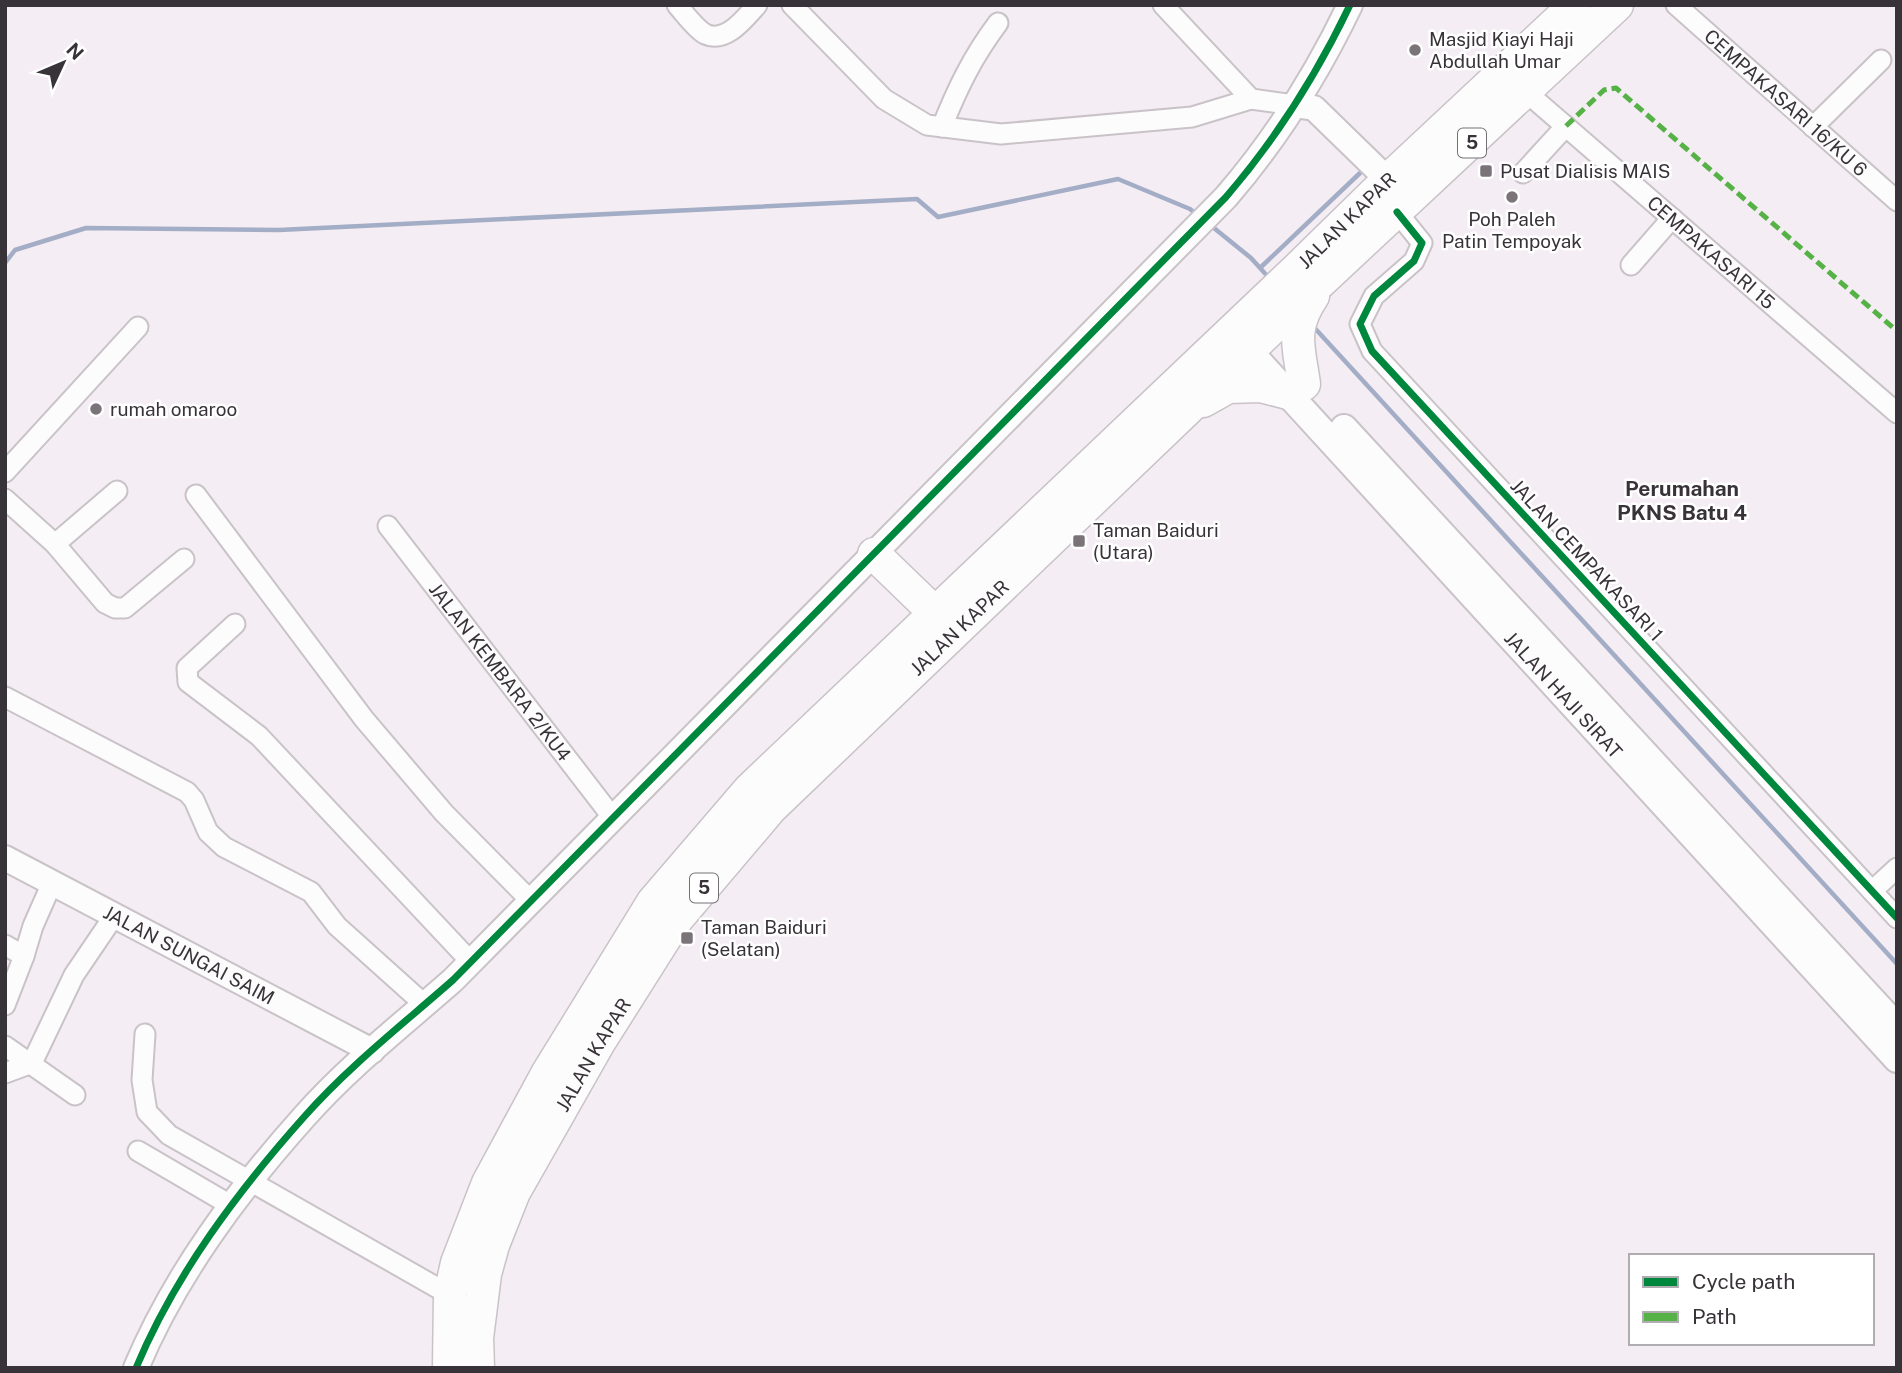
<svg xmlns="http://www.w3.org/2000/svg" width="1902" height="1373" viewBox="0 0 1902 1373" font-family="'Public Sans',sans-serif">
  <rect width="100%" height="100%" fill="#f4edf3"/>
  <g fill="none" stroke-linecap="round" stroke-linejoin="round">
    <!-- stream -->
    <path stroke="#a3adc6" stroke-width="4.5" d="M1209 224 1251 258 1270 279
      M5 263 15 250 86 228 279 230 917 199 938 217 1118 179 1190 209 1196 214
      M1260 268 1360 173
      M1311 324 1897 964"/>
    <defs>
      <g id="minor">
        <path d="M677 5C685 14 695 28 705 34 726 44 745 18 757 5"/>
        <path d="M792 5 884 99 927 125 1001 134 1192 117 1251 99 1294 105"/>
        <path d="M1163 5 1251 99"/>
        <path id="s1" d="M1676 5 1897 201"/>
        <path id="s2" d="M1526 92 1897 413"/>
        <path d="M942 127C957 89 973 56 998 23"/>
        <path d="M1813 127 1881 60"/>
        <path d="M1523 173 1566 126"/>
        <path d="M1397 212 1422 243 1414 261 1374 296 1360 324 1372 351 1897 918"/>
        <path d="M1631 265 1672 218"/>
        <path d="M5 472 138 327"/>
        <path d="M196 495 364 719 444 813 531 901"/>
        <path d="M5 499 55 544 105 603 115 608H125L184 559"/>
        <path id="s3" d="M388 526 613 818"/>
        <path d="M55 544 117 491"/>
        <path d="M235 624 187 668 188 682 259 736 471 962"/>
        <path d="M5 697 187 792 194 800 208 832 224 847 311 892 337 926 425 1005"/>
        <path d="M1872 891 1897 868"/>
        <path d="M5 945 24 956 33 926 52 883"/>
        <path d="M5 1005 24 956"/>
        <path d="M145 1034 142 1080 147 1112 169 1135 450 1295"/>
        <path d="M5 1046 75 1095"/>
        <path d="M5 1073 32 1063 74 975 114 916"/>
        <path d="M138 1151 232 1206"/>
      </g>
      <g id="tertiary">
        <path d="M1294 105 1314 108 1388 180"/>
        <path id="s4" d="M5 858 372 1051"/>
        <path d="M136 1368C175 1275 237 1192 304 1117 348 1067 403 1024 453 980L1226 197C1276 139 1317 74 1350 5"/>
      </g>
      <g id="secondary">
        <path id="s5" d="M1236 337 1897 1059"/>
        <path d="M1344 428 1897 1027"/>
      </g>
      <g id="trunk">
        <path d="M1304 384C1299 347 1290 330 1313 296"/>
        <path d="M1203 401 1228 387 1261 386 1288 393"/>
        <path d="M874 554 934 612"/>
        <path id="s6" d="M449 1368 450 1295 457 1263 488 1183 547 1074 653 902 750 789 1298 268 1388 180 1575 5"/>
        <path id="s7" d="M478 1368 477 1338 485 1274 493 1245 514 1192 598 1044 677 919 771 808 1315 287 1617 5"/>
      </g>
    </defs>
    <!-- minor casing -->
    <use href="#minor" stroke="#c9c3c8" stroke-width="23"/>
    <!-- tertiary casing -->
    <use href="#tertiary" stroke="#c9c3c8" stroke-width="28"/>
    <!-- secondary casing -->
    <use href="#secondary" stroke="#c9c3c8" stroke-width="30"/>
    <!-- trunk casing -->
    <use href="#trunk" stroke="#c9c3c8" stroke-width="35"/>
    <!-- minor -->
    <use href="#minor" stroke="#fdfcfd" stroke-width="19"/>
    <!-- tertiary -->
    <use href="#tertiary" stroke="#fdfcfd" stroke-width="24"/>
    <!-- secondary -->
    <use href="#secondary" stroke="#fdfcfd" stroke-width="26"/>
    <!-- trunk -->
    <use href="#trunk" stroke="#fdfcfd" stroke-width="32"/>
    <!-- quiet -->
    <path stroke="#56b246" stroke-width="5" stroke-dasharray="10 5" stroke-linecap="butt" d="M1566 126 1604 90 1616 88 1897 331"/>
    <defs>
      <path id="cycleway" d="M1397 212 1422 243 1414 261 1374 296 1360 324 1372 351 1897 918
        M136 1368C175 1275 237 1192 304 1117 348 1067 403 1024 453 980L1226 197C1276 139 1317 74 1350 5"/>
    </defs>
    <!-- cycleway casing -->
    <use href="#cycleway" stroke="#fff" stroke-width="11"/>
    <!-- cycleway -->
    <use href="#cycleway" stroke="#00873e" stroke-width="7"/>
  </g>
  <!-- markers -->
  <g fill="#7a7479" stroke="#fff" stroke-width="2.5">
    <circle cx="1415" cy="50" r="7"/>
    <rect x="1479" y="164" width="14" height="14" rx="3.5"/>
    <circle cx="1512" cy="197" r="7"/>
    <circle cx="96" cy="409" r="7"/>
    <rect x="1072" y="534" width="14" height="14" rx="3.5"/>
    <rect x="680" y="931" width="14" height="14" rx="3.5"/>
  </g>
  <g text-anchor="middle" stroke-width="5" stroke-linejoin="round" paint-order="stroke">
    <!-- shield labels -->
    <g fill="#fff" stroke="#747074" stroke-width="2">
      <rect x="1458" y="128.5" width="28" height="29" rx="5"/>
      <rect x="690" y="873.5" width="28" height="29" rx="5"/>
    </g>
    <g font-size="18" font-weight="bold" fill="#383338">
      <text x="1472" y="149">5</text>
      <text x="704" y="894">5</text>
    </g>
    <!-- poi labels -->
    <g font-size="19" fill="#383338" stroke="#fff" text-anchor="start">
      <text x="1429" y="46">Masjid Kiayi Haji<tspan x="1429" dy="22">Abdullah Umar</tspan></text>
      <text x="1500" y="178">Pusat Dialisis MAIS</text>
      <text x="1512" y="226" text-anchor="middle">Poh Paleh<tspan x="1512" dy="22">Patin Tempoyak</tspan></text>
      <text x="110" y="416">rumah omaroo</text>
      <text x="1093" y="537">Taman Baiduri<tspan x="1093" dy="22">(Utara)</tspan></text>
      <text x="701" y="934">Taman Baiduri<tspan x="701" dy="22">(Selatan)</tspan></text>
    </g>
    <!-- street labels -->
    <g font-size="19" fill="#383338" stroke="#fff">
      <text dy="7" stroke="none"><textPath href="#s1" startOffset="147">CEMPAKASARI 16/KU 6</textPath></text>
      <text dy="7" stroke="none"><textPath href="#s6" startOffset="1491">JALAN KAPAR</textPath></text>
      <text dy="7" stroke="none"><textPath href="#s2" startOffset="245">CEMPAKASARI 15</textPath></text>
      <text transform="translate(1587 560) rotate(47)" y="7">JALAN CEMPAKASARI 1</text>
      <text dy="7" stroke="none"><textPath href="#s7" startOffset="906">JALAN KAPAR</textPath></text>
      <text dy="7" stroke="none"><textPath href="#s3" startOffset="184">JALAN KEMBARA 2/KU4</textPath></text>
      <text dy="7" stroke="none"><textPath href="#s5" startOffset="485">JALAN HAJI SIRAT</textPath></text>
      <text dy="7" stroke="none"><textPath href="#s4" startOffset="208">JALAN SUNGAI SAIM</textPath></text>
      <text dy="7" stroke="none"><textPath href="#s7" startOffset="340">JALAN KAPAR</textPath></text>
    </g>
    <!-- neighbourhood labels -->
    <g font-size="21" font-weight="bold" fill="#383338" stroke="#fff">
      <text x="1682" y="496">Perumahan<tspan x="1682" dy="24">PKNS Batu 4</tspan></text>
    </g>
  </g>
  <!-- border -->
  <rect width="1902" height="1373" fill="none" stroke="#383338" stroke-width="14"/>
  <!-- legend -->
  <rect x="1629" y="1254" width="245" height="91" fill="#ffffff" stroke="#afadaf" stroke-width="2"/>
  <rect x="1643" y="1277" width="35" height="10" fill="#00873e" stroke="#afadaf" stroke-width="2"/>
  <text x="1692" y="1289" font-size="21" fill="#383338">Cycle path</text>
  <rect x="1643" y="1312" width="35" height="10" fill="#56b246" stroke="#afadaf" stroke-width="2"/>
  <text x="1692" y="1324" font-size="21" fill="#383338">Path</text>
  <!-- north arrow -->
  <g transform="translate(63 63) rotate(46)" stroke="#ffffff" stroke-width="5" paint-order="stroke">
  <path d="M0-5L12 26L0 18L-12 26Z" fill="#383338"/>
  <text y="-10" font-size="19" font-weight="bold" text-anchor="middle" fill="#383338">N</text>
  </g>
</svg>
